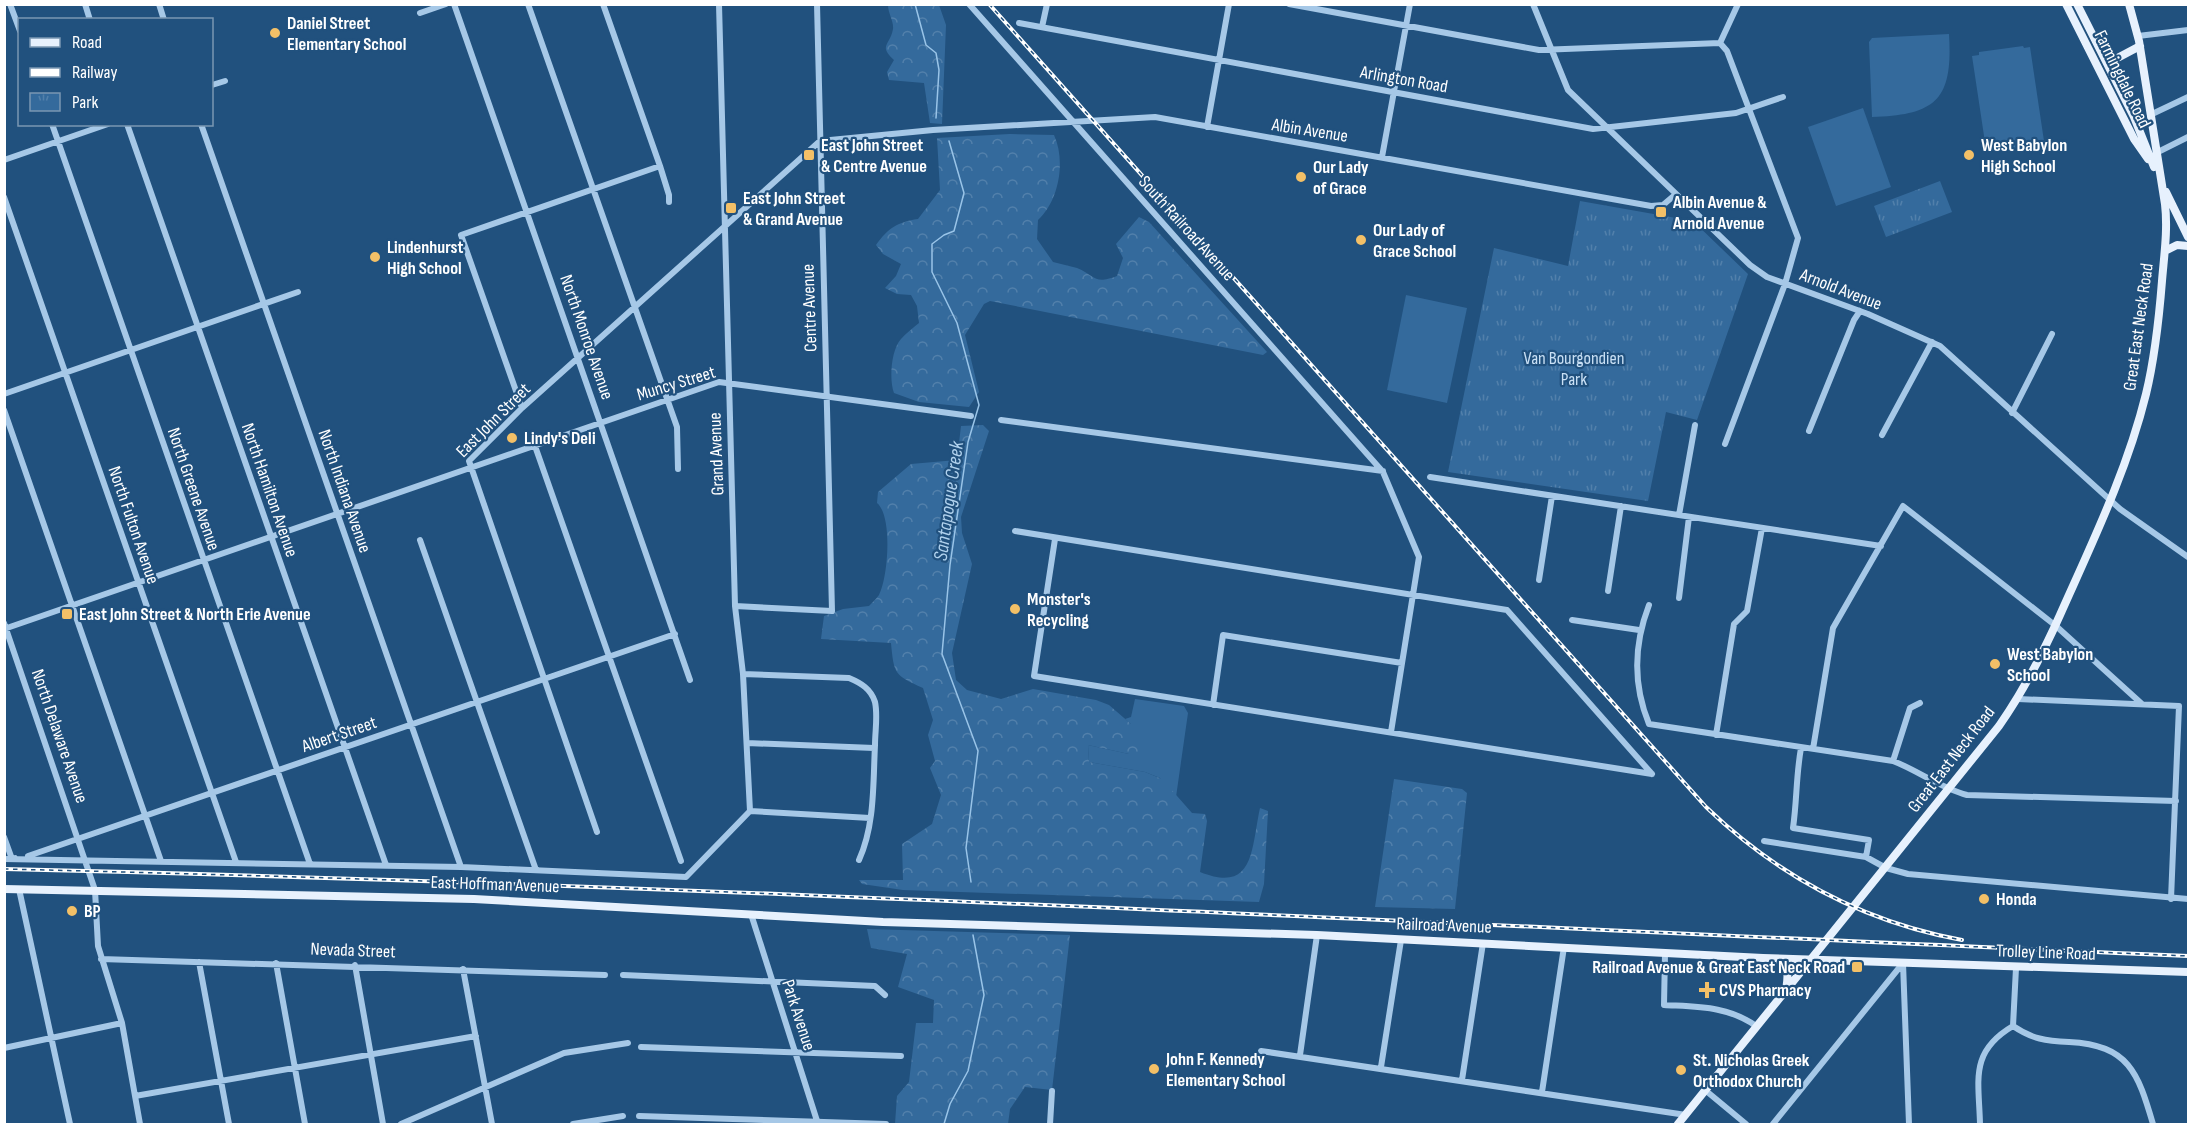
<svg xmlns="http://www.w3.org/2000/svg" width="2193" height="1129" viewBox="0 0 2193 1129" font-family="'Sofia Sans Condensed',sans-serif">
  <defs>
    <pattern id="forest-crowns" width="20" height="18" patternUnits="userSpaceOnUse" patternTransform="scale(1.5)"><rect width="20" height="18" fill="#346a9c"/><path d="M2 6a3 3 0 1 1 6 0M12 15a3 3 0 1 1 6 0" fill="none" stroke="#5280ab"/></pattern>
    <pattern id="park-tufts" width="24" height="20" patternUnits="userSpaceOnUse" patternTransform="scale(1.5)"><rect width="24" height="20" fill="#346a9c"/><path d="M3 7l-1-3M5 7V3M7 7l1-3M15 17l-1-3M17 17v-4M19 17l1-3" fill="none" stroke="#5280ab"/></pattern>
  </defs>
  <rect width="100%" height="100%" fill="#21517e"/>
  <!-- grass -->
  <path fill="#346a9c" d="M1949 34C1953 99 1937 115 1872 117L1869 42 1872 38Z
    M2023 46 2024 48 2030 47 2044 141 2037 142V145L1993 151 1992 148 1986 149 1972 56 1979 55V52Z
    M1863 108 1891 187 1836 206 1808 127Z
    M1406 295 1467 308 1447 403 1387 390Z
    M1135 699 1184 706 1188 713 1176 797 1160 778 1145 772 1089 762 1088 745 1129 754 1131 724 1125 719 1131 717Z"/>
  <!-- forest -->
  <path fill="url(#forest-crowns)" d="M888 5H939L946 25 942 124 930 123 924 83 889 80 887 72 894 60C878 45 890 46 893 29 894 22 888 13 888 5Z
    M1010 134 1054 135C1066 161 1059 201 1038 220L1037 239 1053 262C1061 264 1069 266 1077 268 1096 276 1094 285 1117 276L1123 258 1116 244 1139 217 1149 222 1267 352 1263 355 990 301 984 304 965 335 979 392 969 407 919 402 894 393C889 380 891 350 901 339 906 333 913 328 919 323L917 306 911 295 897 294 885 288 896 276 901 264 883 254 876 245C888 228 898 222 918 219L940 190 937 138Z
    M983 425 989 431 961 517 962 533 972 564 952 653 956 680 967 690 1001 699 1033 689 1096 700 1109 705 1131 724 1145 752 1129 754 1088 745 1089 762 1145 772 1162 779 1192 813 1205 814 1207 821 1200 872C1255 894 1251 849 1260 808L1268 811 1264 884 1259 902 903 890 862 884 859 880H903L902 844 932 824 941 795 930 768 935 761 928 735 933 720 923 688C894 675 894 674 891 643L821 639 824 616 843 609 869 606C872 603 876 599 879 595 888 578 893 516 877 503L878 492 911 464 957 460 961 426Z
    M1394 779 1462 789 1467 793 1455 909 1375 907Z
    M867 929 1070 935 1052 1090 1025 1087 1010 1109 1008 1124H895L897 1096 909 1082 916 1023H933L934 1000 898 987 907 954 871 948Z"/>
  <!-- park -->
  <path fill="url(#park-tufts)" d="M1940 181 1952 212 1886 237 1874 206Z
    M1580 201 1693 221 1748 274 1697 420 1666 412 1648 501 1448 472 1494 248 1568 266Z"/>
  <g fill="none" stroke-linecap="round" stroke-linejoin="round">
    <!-- stream -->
    <path stroke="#99c4e8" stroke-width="1.5" d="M915 4 926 45 936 53 939 70 936 118
      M949 141 964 193 954 231 944 235 932 244V272L957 323 979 405 968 442 950 565 942 654 978 751 966 848 971 882
      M944 1124 950 1104 968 1071 984 995 973 935"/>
    <!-- minor -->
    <path stroke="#a6c8e7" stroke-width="6" d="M10 4 20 31
      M85 4 90 20
      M159 4 164 20
      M454 4 690 680
      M528 4 677 427 678 469
      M603 4 660 166 669 195V202
      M969 4 1383 472 1419 557 1391 732
      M1289 4 1539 50 1720 43
      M1533 4 1568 90 1750 265 1767 277 1868 314 1940 346 2120 509 2188 557
      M420 13 446 4
      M1019 23 1593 129 1736 113 1783 97
      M1042 27 1047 4
      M2138 36 2188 30
      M1720 43 1727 51 1798 238 1785 284 1725 444
      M1720 43 1738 4
      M212 85 225 81
      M2150 115 2188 97
      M52 124 310 864
      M127 124 386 865
      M201 124 461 867
      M1207 127 1229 4
      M2156 153 2188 137
      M1382 157 1410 4
      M4 160 108 124
      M4 197 236 862
      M4 394 298 292
      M522 408 461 235 660 166
      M4 410 161 861
      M2012 413 2052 334
      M1001 420 1383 471
      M1809 431 1854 320 1860 311
      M1882 435 1932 342
      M535 446 681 861
      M1430 477 1881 546
      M1679 515 1695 425
      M1015 531 1507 610 1652 774
      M1055 539 1034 676 1652 774
      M420 540 536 870
      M1539 580 1552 496
      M1608 591 1621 506
      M1679 598 1689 517
      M1649 605C1634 644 1633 685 1649 724L1893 761C1919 771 1940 788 1967 795L2176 801
      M735 606 832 611 817 4
      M1572 620 1639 630
      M4 623 95 890 98 946 122 1023 140 1124
      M4 629 719 382 971 416
      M743 674 849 678C861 683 871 689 875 702 878 716 875 731 875 745 873 783 875 825 859 860
      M2018 699 2179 706 2171 899
      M1213 705 1223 635 1402 663
      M1716 735 1734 624 1747 611 1762 528
      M747 743 874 748
      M1801 748C1796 776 1797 800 1793 828L1869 840 1866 857
      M1813 749 1833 628 1903 506 2056 626 2142 704
      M1893 761 1910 708 1920 703
      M750 811 870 818
      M597 832 469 461 522 408 820 141 933 130 1155 117 1651 206 1663 205 1676 194
      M4 837 12 859 15 858
      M1764 841 1866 857 1886 868 1908 874 2188 899
      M28 856 675 634
      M4 859 461 867 686 877 750 811 743 674 735 606 719 4
      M19 889 70 1124
      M751 914 818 1124
      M1665 954 1664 1005C1698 1007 1728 1006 1756 1026
      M101 959 605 975
      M199 962 229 1124
      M276 963 305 1124
      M1903 963 1909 1124
      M355 965 383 1124
      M463 969 492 1124
      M623 975 875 986 885 995
      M2013 1026C2032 1039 2046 1041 2069 1042 2129 1045 2138 1073 2153 1124
      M2013 1026 2016 968
      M641 1047 901 1056
      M4 1048 122 1023
      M1261 1051 1686 1115
      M1300 1055 1317 935
      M1381 1067 1401 940
      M1462 1080 1483 943
      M1705 1090 1746 1124
      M1542 1092 1564 947
      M135 1096 476 1036
      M639 1116 886 1124
      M401 1124 564 1053 628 1043
      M573 1124 623 1116
      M1050 1124 1052 1091
      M1773 1124 1903 963
      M1980 1124C1979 1080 1969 1052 2013 1026"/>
    <!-- major -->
    <path stroke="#e7f1fd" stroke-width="8" d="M2066 4 2134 139 2148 159
      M2077 4 2134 117 2154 167
      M2108 63 2140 46
      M2166 192 2188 237
      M2165 251 2177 245 2188 246
      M4 889 474 899 883 922 1317 935 1763 958 2188 972
      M1774 961C1791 965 1788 976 1786 990
      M1678 1124 1999 726C2023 692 2043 653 2060 615 2092 543 2127 471 2146 394 2155 357 2159 319 2162 281 2164 256 2168 230 2165 204L2139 41 2129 4"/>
    <defs>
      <path id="rail" d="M989 4 1706 807C1778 876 1864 922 1962 940
        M4 869C733 886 1461 925 2188 956"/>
    </defs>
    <!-- rail casing -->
    <use href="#rail" stroke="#fff" stroke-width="4"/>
    <!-- rail -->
    <use href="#rail" stroke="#21517e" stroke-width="1.5" stroke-dasharray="4.5" stroke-linecap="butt"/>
  </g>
  <!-- markers -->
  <g fill="#f3c067" stroke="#21517e" stroke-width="2">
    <circle cx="275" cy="33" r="6"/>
    <rect x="803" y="149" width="12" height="12" rx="3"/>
    <circle cx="1969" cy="155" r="6"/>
    <circle cx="1301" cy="177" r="6"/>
    <rect x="725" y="202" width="12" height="12" rx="3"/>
    <rect x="1655" y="206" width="12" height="12" rx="3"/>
    <circle cx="1361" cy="240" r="6"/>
    <circle cx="375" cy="257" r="6"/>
    <circle cx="512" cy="438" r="6"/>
    <circle cx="1015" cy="609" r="6"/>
    <rect x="61" y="608" width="12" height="12" rx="3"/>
    <circle cx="1995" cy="664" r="6"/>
    <circle cx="1984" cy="899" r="6"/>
    <circle cx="72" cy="911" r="6"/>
    <rect x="1851" y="961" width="12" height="12" rx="3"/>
    <path d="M1704 981h6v6h6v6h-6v6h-6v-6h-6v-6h6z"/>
    <circle cx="1154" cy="1069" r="6"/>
    <circle cx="1681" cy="1070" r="6"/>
  </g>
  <g text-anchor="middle" stroke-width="4.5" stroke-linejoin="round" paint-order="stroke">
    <!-- poi labels -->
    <g font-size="18" font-weight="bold" fill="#fff" stroke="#21517e" text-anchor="start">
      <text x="287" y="29">Daniel Street<tspan x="287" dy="21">Elementary School</tspan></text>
      <text x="821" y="151">East John Street<tspan x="821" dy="21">&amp; Centre Avenue</tspan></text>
      <text x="1981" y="151">West Babylon<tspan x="1981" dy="21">High School</tspan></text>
      <text x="1313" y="173">Our Lady<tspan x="1313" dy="21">of Grace</tspan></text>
      <text x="743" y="204">East John Street<tspan x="743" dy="21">&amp; Grand Avenue</tspan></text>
      <text x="1673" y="208">Albin Avenue &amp;<tspan x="1673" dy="21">Arnold Avenue</tspan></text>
      <text x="1373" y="236">Our Lady of<tspan x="1373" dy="21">Grace School</tspan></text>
      <text x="387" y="253">Lindenhurst<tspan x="387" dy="21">High School</tspan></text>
      <text x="524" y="444">Lindy's Deli</text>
      <text x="1027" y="605">Monster's<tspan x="1027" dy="21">Recycling</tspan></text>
      <text x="79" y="620">East John Street &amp; North Erie Avenue</text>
      <text x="2007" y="660">West Babylon<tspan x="2007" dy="21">School</tspan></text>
      <text x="1996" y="905">Honda</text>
      <text x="84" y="917">BP</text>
      <text x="1845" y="973" text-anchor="end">Railroad Avenue &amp; Great East Neck Road</text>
      <text x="1719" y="996">CVS Pharmacy</text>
      <text x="1166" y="1065">John F. Kennedy<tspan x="1166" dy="21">Elementary School</tspan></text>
      <text x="1693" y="1066">St. Nicholas Greek<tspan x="1693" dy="21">Orthodox Church</tspan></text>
    </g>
    <!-- street labels -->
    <g font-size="18" fill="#fff" stroke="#21517e">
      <text transform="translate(1404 79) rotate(10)" y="6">Arlington Road</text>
      <text transform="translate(2123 79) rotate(64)" y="6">Farmingdale Road</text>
      <text transform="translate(1310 130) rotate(9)" y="6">Albin Avenue</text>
      <text transform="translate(1187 228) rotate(48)" y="6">South Railroad Avenue</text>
      <text transform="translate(1841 289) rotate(21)" y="6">Arnold Avenue</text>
      <text transform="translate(809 308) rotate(-92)" y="6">Centre Avenue</text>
      <text transform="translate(2138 327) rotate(-82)" y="6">Great East Neck Road</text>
      <text transform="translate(587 337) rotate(71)" y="6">North Monroe Avenue</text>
      <text transform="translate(676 383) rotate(-17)" y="6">Muncy Street</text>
      <text transform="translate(493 420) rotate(-45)" y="6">East John Street</text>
      <text transform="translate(716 454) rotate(-92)" y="6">Grand Avenue</text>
      <text transform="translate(194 489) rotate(71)" y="6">North Greene Avenue</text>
      <text transform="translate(270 490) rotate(71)" y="6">North Hamilton Avenue</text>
      <text transform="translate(345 491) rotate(71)" y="6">North Indiana Avenue</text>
      <text transform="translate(134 525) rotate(71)" y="6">North Fulton Avenue</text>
      <text transform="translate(339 734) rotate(-19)" y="6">Albert Street</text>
      <text transform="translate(60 736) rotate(71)" y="6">North Delaware Avenue</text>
      <text transform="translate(1951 759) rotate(-52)" y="6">Great East Neck Road</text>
      <text transform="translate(495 884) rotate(2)" y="6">East Hoffman Avenue</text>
      <text transform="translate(1444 925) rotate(2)" y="6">Railroad Avenue</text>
      <text transform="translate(353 950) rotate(2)" y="6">Nevada Street</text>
      <text transform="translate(2046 952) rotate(2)" y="6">Trolley Line Road</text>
      <text transform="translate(799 1015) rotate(72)" y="6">Park Avenue</text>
    </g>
    <!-- park labels -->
    <g font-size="18" fill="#c9e0f5" stroke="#21517e">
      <text x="1574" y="364">Van Bourgondien<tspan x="1574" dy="21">Park</tspan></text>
    </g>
    <!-- water labels -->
    <g font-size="20" font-style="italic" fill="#b1d2ee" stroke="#21517e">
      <text transform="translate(948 501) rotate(-82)" y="7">Santapogue Creek</text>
    </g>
  </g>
  <!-- border -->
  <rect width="2193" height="1129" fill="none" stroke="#ffffff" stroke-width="12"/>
  <!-- legend -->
  <rect x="18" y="18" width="195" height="108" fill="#21517e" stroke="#7a97b2" stroke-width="1.5"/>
  <rect x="30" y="38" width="30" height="9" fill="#e7f1fd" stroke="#7a97b2" stroke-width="1.5"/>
  <text x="72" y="48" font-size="18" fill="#ffffff">Road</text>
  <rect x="30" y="68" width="30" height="9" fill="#ffffff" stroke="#7a97b2" stroke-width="1.5"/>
  <text x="72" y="78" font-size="18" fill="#ffffff">Railway</text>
  <rect x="30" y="93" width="30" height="18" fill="url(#park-tufts)" stroke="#7a97b2" stroke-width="1.5"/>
  <text x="72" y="108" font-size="18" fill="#ffffff">Park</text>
</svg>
